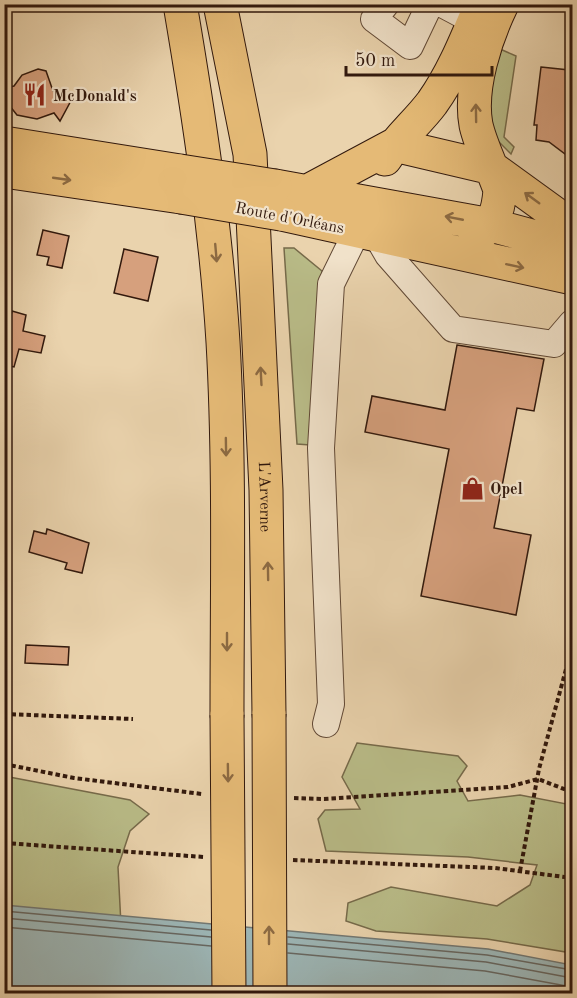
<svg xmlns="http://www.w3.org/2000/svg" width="577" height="998" viewBox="0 0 577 998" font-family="'Old Standard TT',serif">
  <rect width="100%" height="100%" fill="#ead3ad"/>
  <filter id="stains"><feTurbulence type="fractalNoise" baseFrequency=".00333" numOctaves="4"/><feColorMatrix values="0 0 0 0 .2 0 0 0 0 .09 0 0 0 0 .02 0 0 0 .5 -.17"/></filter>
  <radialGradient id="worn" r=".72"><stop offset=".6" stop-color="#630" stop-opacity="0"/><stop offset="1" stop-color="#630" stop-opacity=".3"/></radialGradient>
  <!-- green -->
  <path fill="#b9bc88" stroke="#766a4a" stroke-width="1.5" d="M500 49 516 56 504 137 514 147 511 154 494 137 486 92Z
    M284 248H294L322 271 310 445 297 444Z
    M357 743 458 756 467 766 457 781 468 801 520 795 572 805V953L487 939 376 931 346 921 348 903 391 887 497 906 530 885 537 865 468 857 326 851 318 819 325 810 360 809 342 777Z
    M4 776 130 800 149 814 130 831 118 867 121 925 5 917Z"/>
  <!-- water -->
  <path fill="#9cb5b5" stroke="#727772" stroke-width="1.5" d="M4 905 488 949 572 965V993H5Z"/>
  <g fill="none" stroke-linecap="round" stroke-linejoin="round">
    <!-- shore -->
    <path stroke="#676761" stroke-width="1.5" d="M4 911 211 930
      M4 918 211 937
      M4 927 211 946
      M288 937 487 955 572 970
      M288 944 486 962 572 978
      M288 953 485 971 572 987"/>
  </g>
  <!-- building -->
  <path fill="#d6a07d" stroke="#32190d" stroke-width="1.5" d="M541 67 569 70 566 110 573 114V160L549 142 536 140 537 125H534Z
    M38 69 46 71 53 91 73 97 60 121 54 113 37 119 17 115 5 100 4 88 14 86 22 75Z
    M43 230 69 236 62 268 47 265 49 257 37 255Z
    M124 249 158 257 148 301 114 293Z
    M12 311 26 315 23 331 45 336 41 353 19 349 14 367 4 365V346Z
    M457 345 544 359 534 411 517 408 494 528 531 535 516 615 421 596 449 449 365 432 372 396 445 410Z
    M47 529 89 543 82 573 65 569 67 563 29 552 34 531 46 534Z
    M26 645 69 647 68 665 25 663Z"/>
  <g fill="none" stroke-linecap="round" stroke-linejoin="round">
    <defs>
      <path id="minor" d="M386 4 374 19 410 46 430 4
        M442 4 474 21
        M377 236 388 255 453 329 554 344 572 323
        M326 724 331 704 321 448 331 284 357 231"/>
      <path id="major" d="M4 143 180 171
        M385 159C398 138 417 123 432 103 452 75 465 43 478 12
        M4 171 181 197
        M275 186 491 225 572 247
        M308 191 394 145 492 168 572 226
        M281 214 572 278
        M475 239C493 223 498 216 500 190 493 169 481 147 476 125 469 88 486 37 502 4"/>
      <g id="highway">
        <path d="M180 4C199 116 216 229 223 342 230 466 227 591 227 715"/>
        <path id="s1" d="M220 4 250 154 266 490 269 714"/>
      </g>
    </defs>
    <!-- minor casing -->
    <use href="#minor" stroke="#604835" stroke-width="28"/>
    <!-- major casing -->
    <use href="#major" stroke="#32190d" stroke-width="35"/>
    <!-- highway casing -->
    <use href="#highway" stroke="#32190d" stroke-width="35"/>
    <!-- path -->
    <path stroke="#32190d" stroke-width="4" stroke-dasharray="4.5 3" stroke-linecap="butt" d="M4 714 133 719
      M4 764 74 778 202 794
      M294 798 324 799 508 787 538 779 572 792
      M4 843 204 857
      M293 860 495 868 572 878
      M520 871 539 769 572 647"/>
    <!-- minor -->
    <use href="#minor" stroke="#f1e2ca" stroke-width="26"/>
    <!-- major -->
    <use href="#major" stroke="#e5ba76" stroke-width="33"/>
    <!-- highway -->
    <use href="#highway" stroke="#e5ba76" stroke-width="33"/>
    <defs>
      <path id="major-bridge" d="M180 171 275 186
        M181 197 281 214"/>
      <path id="highway-bridge" d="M269 714 270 994
        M227 715 229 994"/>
    </defs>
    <!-- major-bridge casing -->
    <use href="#major-bridge" stroke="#32190d" stroke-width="35" stroke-linecap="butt"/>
    <!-- highway-bridge casing -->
    <use href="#highway-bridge" stroke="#32190d" stroke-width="35" stroke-linecap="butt"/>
    <!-- major-bridge -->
    <use href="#major-bridge" stroke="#e5ba76" stroke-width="33"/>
    <!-- highway-bridge -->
    <use href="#highway-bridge" stroke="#e5ba76" stroke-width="33"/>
  </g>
  <!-- one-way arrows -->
  <defs><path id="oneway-shaft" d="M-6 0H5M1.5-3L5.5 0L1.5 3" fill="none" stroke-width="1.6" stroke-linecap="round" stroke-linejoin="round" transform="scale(1.5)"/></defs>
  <g stroke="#8c6a42">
    <use href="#oneway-shaft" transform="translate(476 113) rotate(-91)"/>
    <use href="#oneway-shaft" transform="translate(62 179) rotate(8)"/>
    <use href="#oneway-shaft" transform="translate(532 198) rotate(-144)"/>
    <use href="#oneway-shaft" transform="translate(454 218) rotate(-169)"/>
    <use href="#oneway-shaft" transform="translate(216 253) rotate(85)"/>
    <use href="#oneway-shaft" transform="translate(515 266) rotate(12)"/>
    <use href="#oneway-shaft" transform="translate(261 376) rotate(-93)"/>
    <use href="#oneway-shaft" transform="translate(226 447) rotate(89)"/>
    <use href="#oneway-shaft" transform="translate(268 571) rotate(-91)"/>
    <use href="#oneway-shaft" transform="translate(227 642) rotate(90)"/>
    <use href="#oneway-shaft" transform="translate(228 773) rotate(89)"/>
    <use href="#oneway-shaft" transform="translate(269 935) rotate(-90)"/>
  </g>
  <!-- icons -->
  <defs>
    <symbol id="restaurant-bare" viewBox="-9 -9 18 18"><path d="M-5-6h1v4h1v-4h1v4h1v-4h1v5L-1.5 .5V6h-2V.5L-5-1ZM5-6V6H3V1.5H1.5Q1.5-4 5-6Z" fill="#8f2418" stroke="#f1e2ca" stroke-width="2.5" paint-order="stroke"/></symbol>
    <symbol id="shop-bare" viewBox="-9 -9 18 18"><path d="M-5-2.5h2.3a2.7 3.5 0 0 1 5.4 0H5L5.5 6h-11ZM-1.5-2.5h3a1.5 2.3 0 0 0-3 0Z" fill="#8f2418" stroke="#f1e2ca" stroke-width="2.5" paint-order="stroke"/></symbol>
  </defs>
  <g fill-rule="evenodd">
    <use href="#restaurant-bare" x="18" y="78" width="33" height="33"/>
    <use href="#shop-bare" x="456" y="472" width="33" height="33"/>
  </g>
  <g text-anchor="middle" stroke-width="4.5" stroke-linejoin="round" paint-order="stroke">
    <!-- poi labels -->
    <g font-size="16" font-weight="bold" fill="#32190d" stroke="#f1e2ca" text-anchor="start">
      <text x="53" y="101">McDonald's</text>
      <text x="490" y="494">Opel</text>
    </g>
    <!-- street labels -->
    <g font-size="16" fill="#32190d" stroke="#f1e2ca">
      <text transform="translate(290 217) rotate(11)" y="6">Route d'Orléans</text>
      <text dy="6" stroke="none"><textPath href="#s1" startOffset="496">L'Arverne</textPath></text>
    </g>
  </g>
  <!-- margin -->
  <rect width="577" height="998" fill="none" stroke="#ead3ad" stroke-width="24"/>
  <rect x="6" y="6" width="565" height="986" fill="none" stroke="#32190d" stroke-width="3"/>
  <rect x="12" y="12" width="553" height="974" fill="none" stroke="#32190d" stroke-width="1.5"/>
  <!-- scale -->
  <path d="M346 66v9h146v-9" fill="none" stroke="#32190d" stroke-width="3"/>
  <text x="355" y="66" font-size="18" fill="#32190d" stroke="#f1e2ca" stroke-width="4.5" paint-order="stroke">50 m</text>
  <rect width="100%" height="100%" filter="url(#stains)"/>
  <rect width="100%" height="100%" fill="url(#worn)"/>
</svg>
